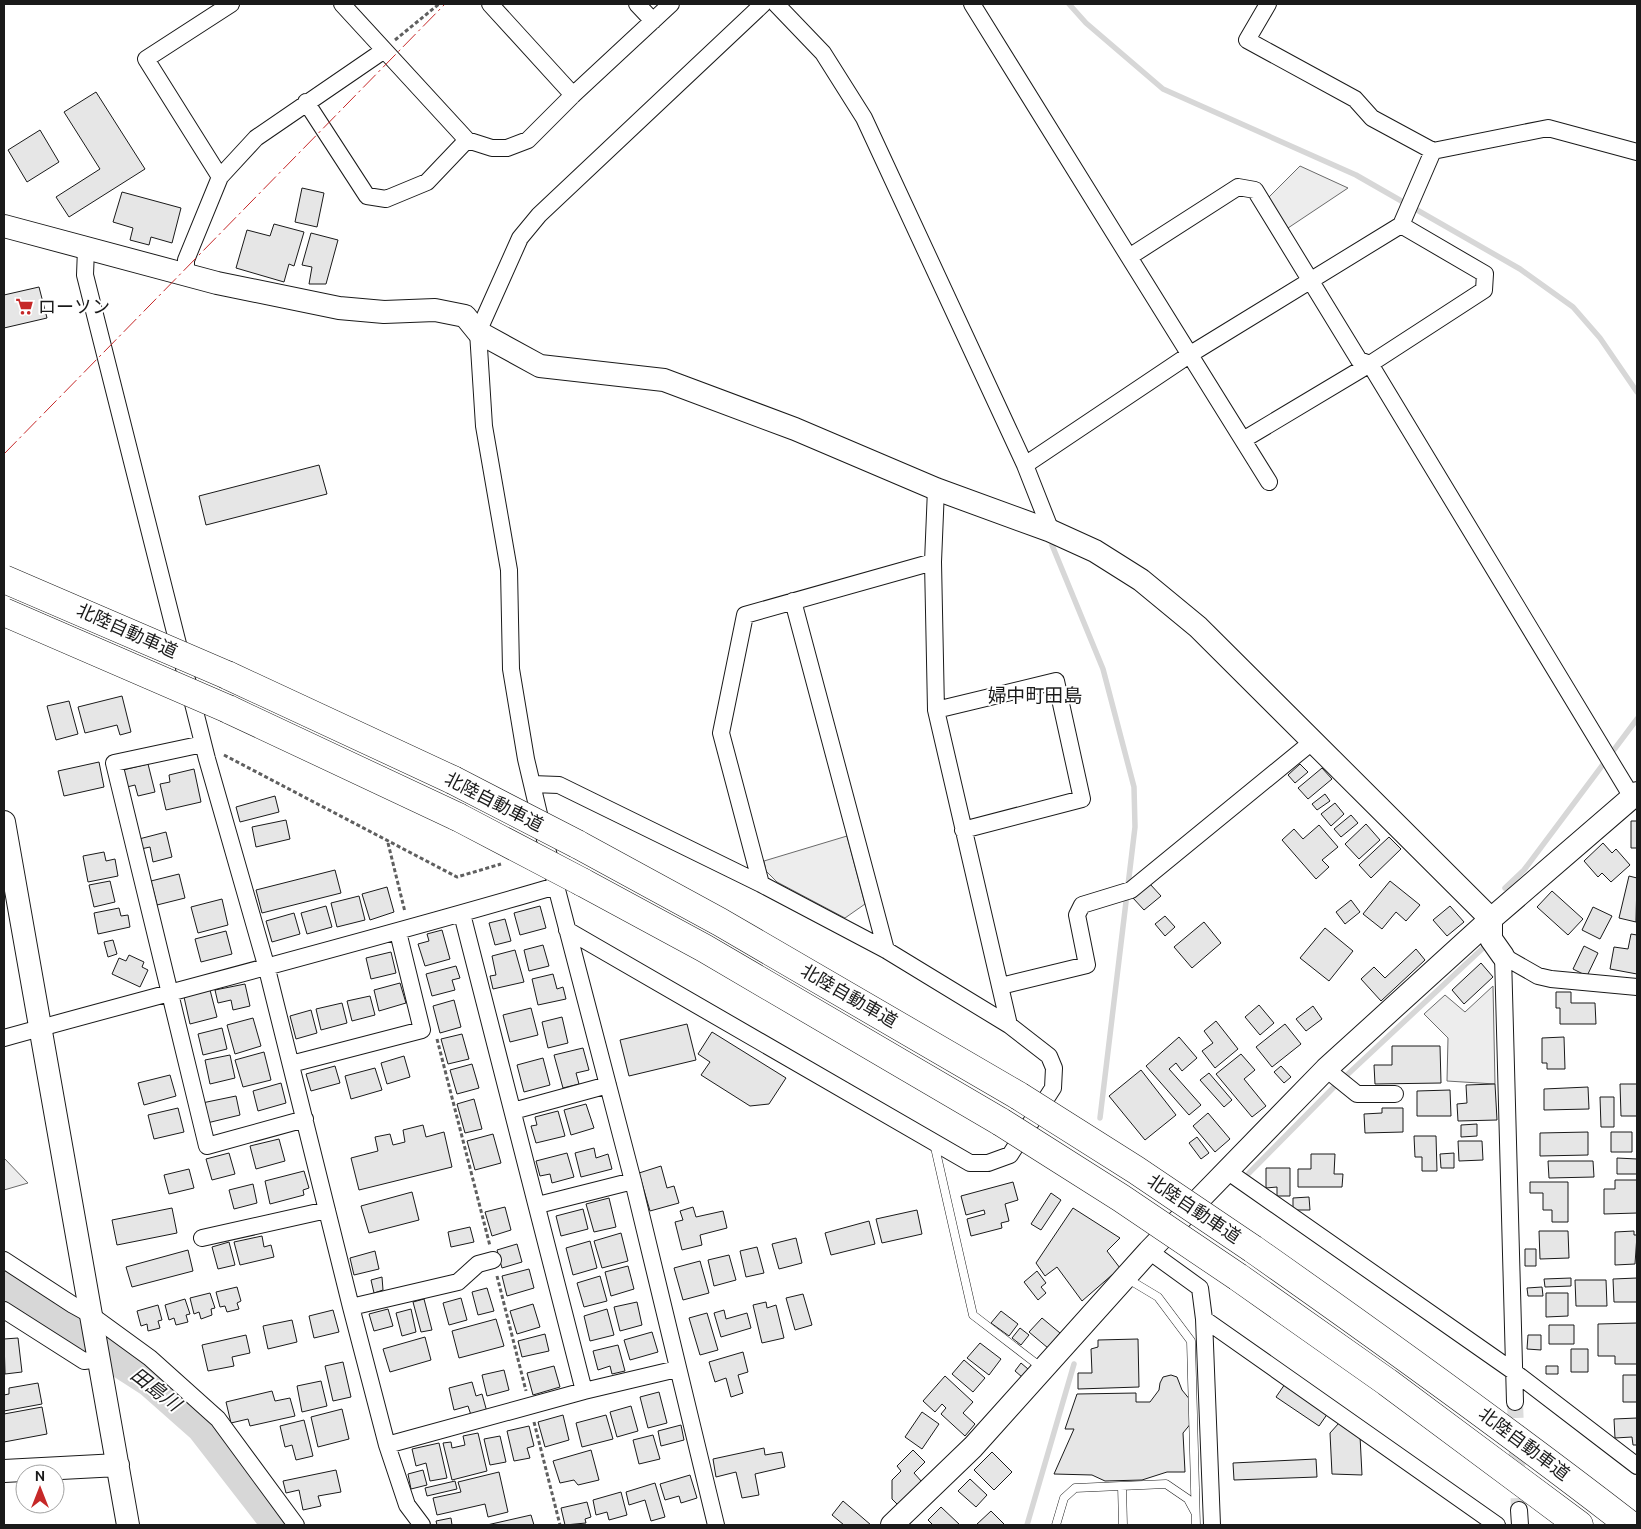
<svg xmlns="http://www.w3.org/2000/svg" width="1641" height="1529" font-family="Ubuntu,'Noto Sans JP',sans-serif">
  <rect width="100%" height="100%" fill="#fff"/>
  <path fill="#ededed" stroke="#6a6a6a" d="M1300 166 1348 188 1288 228 1268 198Z
    M847 836 865 904 845 918 777 882 766 871 764 861Z
    M1493 986 1495 1084 1447 1081 1448 1038 1424 1014 1445 995 1465 1012Z
    M4 1158 28 1183 4 1190Z"/>
  <g fill="none" stroke-linecap="round" stroke-linejoin="round">
    <path stroke="#d7d7d7" stroke-width="5.5" d="M1069 4 1086 23 1163 89 1356 175 1520 269 1573 307 1600 338 1637 392
      M1052 545 1103 669 1134 787 1135 827 1100 1118
      M1505 888 1524 870 1637 719
      M1249 1173 1333 1088 1483 948
      M1027 1525 1074 1364"/>
    <path stroke="#d7d7d7" stroke-width="32" d="M4 1287 150 1381 202 1427 278 1525"/>
  </g>
  <path fill="#e6e6e6" stroke="#1a1a1a" d="M96 92 145 169 69 217 56 197 100 169 64 112Z
    M40 130 59 162 27 182 8 150Z
    M302 188 324 193 317 227 295 222Z
    M122 192 181 208 172 243 151 237 149 245 130 240 133 228 113 222Z
    M274 224 304 232 294 266 289 264 284 282 236 268 247 230 270 236Z
    M311 233 338 240 326 284H309L312 267 302 265Z
    M39 287 47 318 4 328V295Z
    M319 465 327 494 206 525 199 496Z
    M122 696 131 732 120 735 117 725 85 733 78 707Z
    M69 701 78 734 56 740 47 706Z
    M99 762 104 787 64 796 58 771Z
    M148 764 155 792 138 796 135 785 127 787 123 770Z
    M1300 764 1308 772 1295 783 1288 775Z
    M1322 768 1332 779 1308 799 1298 788Z
    M194 769 201 802 166 810 160 784 170 782 169 775Z
    M1325 794 1330 801 1317 810 1312 804Z
    M275 796 279 812 240 822 236 807Z
    M1335 803 1344 814 1331 826 1321 814Z
    M1351 815 1358 823 1341 837 1334 829Z
    M286 820 290 839 256 847 252 827Z
    M1631 821H1637V848H1631Z
    M1366 824 1380 840 1359 859 1345 844Z
    M1319 825 1338 847 1322 860 1329 867 1316 879 1282 840 1294 829 1303 839Z
    M166 832 172 857 153 862 150 847 141 849 139 839Z
    M1389 837 1401 849 1371 878 1359 865Z
    M1603 843 1612 853 1616 849 1630 865 1611 882 1602 873 1598 877 1584 861Z
    M104 852 106 861 115 859 118 876 88 882 83 856Z
    M335 870 341 893 262 913 256 890Z
    M179 874 185 898 157 905 151 881Z
    M1629 876 1637 878 1636 922 1619 918Z
    M110 881 115 902 94 907 89 885Z
    M1390 881 1420 905 1406 921 1396 912 1382 929 1363 914Z
    M1150 884 1161 896 1144 910 1133 898Z
    M387 887 394 912 370 920 362 894Z
    M1552 891 1583 919 1568 935 1537 907Z
    M359 896 365 920 337 927 331 903Z
    M222 899 228 925 198 933 191 907Z
    M1351 900 1360 912 1345 924 1336 912Z
    M326 906 332 927 307 934 301 913Z
    M540 906 546 928 520 935 514 913Z
    M1450 906 1464 922 1447 936 1433 920Z
    M1593 907 1612 916 1600 939 1582 930Z
    M119 908 121 916 128 915 130 927 98 934 94 913Z
    M294 913 300 934 272 942 266 921Z
    M1165 916 1175 927 1165 936 1155 924Z
    M505 919 511 941 495 945 489 923Z
    M1204 922 1221 943 1192 968 1174 947Z
    M1325 928 1353 951 1329 981 1300 958Z
    M442 930 450 959 425 966 418 944 429 941 427 934Z
    M226 931 232 954 201 962 195 939Z
    M1631 934 1637 935V974L1610 969 1614 947 1628 949Z
    M113 940 117 954 108 957 104 942Z
    M543 945 549 966 529 971 524 950Z
    M1584 946 1598 953 1587 976 1573 969Z
    M1416 949 1425 960 1381 1001 1361 979 1374 967 1385 978Z
    M515 950 524 982 493 989 490 976 496 975 492 956Z
    M391 952 396 973 371 979 366 958Z
    M129 955 144 962 142 967 148 970 140 987 112 974 119 958 126 961Z
    M1481 963 1493 977 1464 1004 1452 990Z
    M456 966 460 978 452 980 455 990 432 996 426 974Z
    M553 974 557 989 563 987 566 999 538 1005 532 979Z
    M400 983 406 1003 379 1011 374 990Z
    M245 984 250 1006 233 1010 231 1000 218 1003 215 990Z
    M210 990 217 1017 190 1024 184 997Z
    M1556 992H1571V1003H1595L1596 1024H1560V1008H1556Z
    M370 996 375 1015 352 1021 347 1001Z
    M454 1000 461 1027 440 1033 433 1006Z
    M342 1003 347 1023 321 1030 316 1009Z
    M1259 1005 1274 1023 1260 1035 1245 1017Z
    M1313 1006 1322 1019 1306 1031 1296 1019Z
    M531 1008 538 1035 510 1042 503 1015Z
    M311 1010 317 1033 296 1039 290 1016Z
    M562 1017 568 1043 548 1048 542 1022Z
    M253 1018 261 1046 235 1054 227 1025Z
    M1216 1021 1238 1049 1215 1068 1202 1051 1213 1043 1204 1031Z
    M687 1024 696 1060 629 1076 620 1040Z
    M1285 1024 1301 1044 1272 1067 1256 1047Z
    M222 1028 227 1049 203 1055 198 1034Z
    M712 1032 786 1078 769 1104 750 1106 701 1075 710 1062 698 1054Z
    M462 1034 469 1059 448 1064 441 1039Z
    M1179 1037 1197 1058 1182 1071 1176 1063 1169 1069 1201 1105 1189 1115 1146 1066Z
    M1564 1037 1565 1069H1547V1063H1542V1038Z
    M1392 1046H1440L1441 1083 1375 1084 1374 1065H1392Z
    M583 1048 589 1070 576 1073 579 1084 563 1088 554 1055Z
    M264 1052 271 1080 243 1087 235 1060Z
    M1241 1054 1255 1070 1244 1079 1266 1106 1252 1117 1216 1074Z
    M230 1055 235 1078 210 1084 205 1060Z
    M404 1056 410 1077 387 1084 381 1063Z
    M543 1058 550 1085 524 1092 517 1065Z
    M472 1064 479 1088 457 1094 450 1070Z
    M335 1066 340 1083 311 1091 306 1074Z
    M1281 1066 1291 1077 1284 1083 1274 1072Z
    M375 1068 382 1090 351 1099 345 1076Z
    M1141 1070 1176 1115 1145 1140 1109 1096Z
    M1209 1073 1232 1100 1224 1107 1200 1080Z
    M170 1075 176 1096 144 1105 138 1083Z
    M281 1083 286 1103 258 1111 253 1091Z
    M1495 1084 1497 1120 1458 1121 1457 1104 1467 1103 1466 1085Z
    M1620 1084H1637V1116H1621Z
    M1588 1087 1589 1109 1544 1110V1089Z
    M1450 1090 1451 1116H1417V1091Z
    M236 1096 240 1115 207 1123 202 1103Z
    M1600 1097H1614V1127H1601Z
    M474 1099 482 1129 465 1133 457 1104Z
    M586 1104 594 1128 571 1135 564 1110Z
    M178 1108 184 1132 154 1139 148 1115Z
    M1382 1108H1403V1132L1365 1133 1364 1114 1382 1113Z
    M558 1111 565 1136 536 1143 531 1126 537 1125 535 1117Z
    M1208 1113 1230 1139 1215 1152 1193 1126Z
    M1477 1124V1136L1461 1137V1125Z
    M423 1125 426 1137 444 1132 452 1167 359 1190 351 1158 378 1151 375 1137 390 1134 393 1145 405 1142 403 1130Z
    M1588 1132V1155L1540 1156V1133Z
    M1611 1132H1632V1152H1611Z
    M493 1134 501 1163 475 1170 467 1141Z
    M1414 1136H1436L1437 1171H1422V1157H1415Z
    M1197 1137 1209 1153 1201 1159 1189 1143Z
    M279 1139 285 1161 256 1169 250 1146Z
    M1458 1141H1482L1483 1160 1459 1161Z
    M594 1148 596 1158 608 1154 612 1169 581 1177 575 1153Z
    M229 1153 235 1174 212 1180 206 1159Z
    M567 1153 574 1177 552 1183 550 1174 540 1176 536 1161Z
    M1454 1153V1168H1441L1440 1154Z
    M1311 1154H1335L1334 1174H1343L1342 1187H1298V1169H1311Z
    M1617 1158 1637 1159V1174H1617Z
    M1548 1161H1593L1594 1177 1549 1178Z
    M661 1166 667 1188 674 1186 679 1203 650 1211 639 1173Z
    M1266 1168H1290V1196H1277V1187L1266 1188Z
    M189 1169 194 1188 169 1194 164 1175Z
    M304 1171 309 1188 303 1190 304 1195 270 1204 265 1181Z
    M1615 1180H1637V1213L1604 1214V1189H1615Z
    M1013 1182 1018 1200 1005 1204 1009 1221 1001 1223 1002 1228 971 1236 967 1219 985 1214 984 1210 966 1215 961 1196Z
    M1530 1182H1568V1222H1552V1210H1543V1193H1530Z
    M253 1184 257 1203 234 1209 229 1190Z
    M412 1192 419 1220 369 1233 361 1206Z
    M1051 1193 1061 1200 1041 1230 1031 1224Z
    M1309 1197 1310 1210H1293V1198Z
    M609 1198 616 1227 594 1232 586 1204Z
    M505 1207 511 1230 492 1236 485 1212Z
    M693 1207 696 1217 723 1211 727 1228 700 1235 702 1245 682 1250 675 1222 683 1220 680 1211Z
    M172 1208 177 1233 117 1245 112 1220Z
    M1073 1208 1120 1238 1107 1251 1120 1268 1082 1301 1057 1267 1045 1276 1036 1263Z
    M583 1209 588 1229 561 1236 556 1216Z
    M917 1210 922 1234 882 1243 876 1219Z
    M869 1221 875 1244 831 1255 825 1233Z
    M470 1227 474 1242 451 1247 448 1232Z
    M1539 1231H1568L1569 1258 1540 1259Z
    M1634 1231V1235H1637L1635 1264 1615 1265V1232Z
    M621 1233 628 1261 602 1268 594 1241Z
    M262 1236 264 1247 271 1245 274 1257 240 1265 234 1242Z
    M796 1238 802 1263 779 1269 772 1244Z
    M590 1241 597 1268 573 1275 566 1248Z
    M229 1242 235 1265 218 1269 212 1247Z
    M517 1244 522 1262 502 1268 497 1250Z
    M757 1247 764 1273 746 1277 740 1251Z
    M1525 1249H1536V1266H1525Z
    M188 1250 193 1271 132 1287 126 1267Z
    M375 1251 379 1269 354 1275 350 1258Z
    M729 1255 736 1280 714 1286 708 1260Z
    M700 1261 709 1293 683 1300 674 1268Z
    M628 1266 634 1289 611 1296 605 1272Z
    M529 1269 534 1288 507 1296 502 1276Z
    M1037 1271 1046 1283 1041 1287 1046 1293 1038 1300 1024 1282Z
    M600 1276 607 1301 584 1307 577 1283Z
    M382 1277 383 1290 374 1293 371 1280Z
    M1571 1278V1286L1545 1287 1544 1279Z
    M1637 1278V1302H1614L1613 1279Z
    M1575 1280H1606L1607 1306H1576Z
    M237 1287 241 1301 237 1303 239 1309 227 1312 225 1306 220 1307 216 1292Z
    M1542 1287 1543 1296H1528L1527 1288Z
    M487 1288 494 1311 478 1315 472 1292Z
    M210 1293 215 1308 211 1309 212 1315 201 1319 199 1312 194 1314 190 1298Z
    M1546 1293H1568V1316L1546 1317Z
    M803 1294 812 1325 795 1330 786 1298Z
    M461 1298 467 1320 449 1325 443 1303Z
    M185 1299 190 1314 186 1315 188 1322 176 1325 174 1318 169 1320 165 1305Z
    M424 1299 432 1330 421 1332 413 1302Z
    M637 1302 642 1325 620 1331 614 1307Z
    M766 1302 767 1308 776 1305 784 1338 762 1343 753 1305Z
    M533 1304 540 1327 517 1334 510 1311Z
    M158 1305 162 1320 158 1321 160 1328 148 1331 147 1324 141 1326 137 1311Z
    M388 1309 393 1326 374 1331 369 1314Z
    M411 1309 416 1332 402 1336 396 1313Z
    M607 1309 614 1335 590 1341 584 1316Z
    M333 1310 339 1332 314 1338 309 1316Z
    M724 1310 726 1319 747 1313 751 1328 721 1337 714 1313Z
    M1001 1311 1018 1324 1009 1336 991 1323Z
    M707 1313 718 1350 700 1355 689 1318Z
    M1042 1318 1060 1333 1048 1348 1029 1332Z
    M496 1319 504 1346 459 1358 452 1331Z
    M292 1320 297 1342 268 1349 263 1326Z
    M1637 1323V1364H1615V1356H1598V1324Z
    M1549 1325H1574V1344H1549Z
    M1020 1328 1029 1335 1021 1345 1012 1338Z
    M652 1332 658 1352 630 1360 624 1340Z
    M545 1334 549 1351 522 1357 518 1341Z
    M246 1335 250 1353 232 1357 234 1366 208 1371 202 1345Z
    M1528 1335H1541V1350L1527 1349Z
    M425 1337 431 1360 390 1372 383 1349Z
    M18 1338 22 1372 5 1374 4 1339Z
    M1138 1339 1139 1387 1078 1389V1373H1092L1091 1349 1098 1347V1340Z
    M980 1343 1001 1359 989 1375 967 1358Z
    M618 1345 625 1371 612 1374 610 1366 598 1370 593 1351Z
    M1571 1349H1588V1372H1571Z
    M743 1352 748 1372 738 1375 743 1393 731 1397 726 1378 715 1382 709 1362Z
    M964 1360 985 1378 973 1392 952 1374Z
    M343 1362 351 1397 333 1401 325 1366Z
    M1021 1363 1028 1369 1022 1377 1015 1371Z
    M554 1366 560 1387 533 1395 527 1373Z
    M1546 1366H1558V1374H1546Z
    M504 1370 509 1390 487 1396 482 1375Z
    M1171 1375 1177 1377 1182 1390 1191 1401 1192 1422 1183 1433 1185 1472H1167L1142 1480 1105 1481 1092 1475 1054 1474 1074 1429H1065L1077 1394 1136 1393V1402H1150L1159 1390 1160 1383 1163 1377Z
    M1623 1375H1637V1402H1623Z
    M945 1376 973 1402 963 1413 975 1424 965 1436 941 1414 946 1408 942 1404 935 1412 923 1401Z
    M321 1381 327 1406 302 1412 297 1386Z
    M472 1382 476 1396 482 1394 487 1412 471 1415 468 1406 454 1410 449 1388Z
    M38 1383 42 1404 4 1411V1395L9 1394V1388Z
    M1285 1384 1328 1413 1319 1426 1276 1397Z
    M272 1391 275 1401 290 1398 295 1416 250 1426 248 1419 231 1423 226 1402Z
    M659 1392 667 1423 648 1428 640 1397Z
    M631 1406 638 1431 617 1437 610 1412Z
    M42 1407 47 1434 4 1442V1414Z
    M342 1409 349 1439 318 1447 311 1417Z
    M922 1412 939 1424 922 1449 905 1437Z
    M563 1415 569 1440 545 1447 538 1422Z
    M606 1415 613 1439 582 1447 576 1423Z
    M1637 1418V1445H1633L1632 1437 1615 1438 1614 1419Z
    M304 1420 313 1456 296 1460 292 1445 285 1447 280 1426Z
    M1339 1423 1360 1436 1362 1475 1332 1474 1330 1433Z
    M681 1425 684 1440 661 1446 658 1431Z
    M529 1426 534 1446 527 1448 530 1458 514 1461 507 1431Z
    M478 1433 487 1471 452 1480 443 1443 451 1442 452 1448 465 1445 463 1436Z
    M653 1435 660 1459 639 1464 633 1440Z
    M500 1436 506 1462 490 1465 484 1439Z
    M439 1443 447 1478 430 1481 426 1463 416 1466 412 1449Z
    M764 1448 765 1455 782 1452 785 1467 755 1474 759 1495 742 1498 736 1472 716 1477 713 1459Z
    M591 1450 599 1480 578 1485 574 1480 560 1483 553 1461Z
    M913 1450 925 1462 914 1473 922 1482 898 1505 892 1499V1480L901 1471 897 1466Z
    M992 1452 1012 1472 994 1490 974 1470Z
    M1316 1459 1317 1477 1234 1480 1233 1463Z
    M336 1470 341 1492 318 1496 321 1506 303 1510 299 1490 286 1493 283 1481Z
    M423 1470 427 1485 411 1489 408 1474Z
    M499 1472 508 1512 488 1517 485 1504 437 1515 433 1498 461 1492 458 1482Z
    M690 1475 697 1498 681 1503 679 1496 665 1500 660 1484Z
    M970 1479 987 1495 976 1507 958 1491Z
    M455 1481 457 1489 427 1496 425 1488Z
    M655 1483 665 1517 651 1521 645 1500 629 1505 626 1492Z
    M621 1492 627 1515 609 1520 607 1512 596 1515 593 1500Z
    M843 1501 871 1525H844L832 1515Z
    M587 1502 591 1517 585 1519 586 1523 565 1525 561 1508Z
    M941 1507 960 1525H933L928 1520Z
    M991 1511 1005 1525H976Z
    M531 1515 534 1525H487Z
    M451 1518 452 1525H437L436 1521Z"/>
  <g fill="none" stroke-linecap="round" stroke-linejoin="round">
    <path stroke="#ddd" stroke-width="16" stroke-dasharray="16 8" stroke-linecap="butt" d="M1515 1402 1519 1510"/>
    <defs>
      <path id="lane" d="M934 1143 973 1315 1042 1368
        M1128 1279 1158 1297 1191 1341 1196 1525
        M1122 1486 1123 1525
        M1056 1525 1064 1498 1075 1488 1166 1484 1188 1499 1195 1512"/>
      <path id="street" d="M342 4 467 140 492 148H507L528 140 573 95 671 4
        M490 4 573 95
        M637 4 653 21
        M776 4 823 53 864 118 1025 465 1051 531
        M972 4 1129 257 1238 187 1255 190 1359 360 1370 364 1632 797
        M1268 4 1247 40 1355 99 1372 118 1433 151 1548 128 1637 152
        M306 102 367 196 386 199 427 182 467 140
        M220 177 146 59 231 4
        M86 249 85 275 207 759 266 965 351 1307 387 1445 407 1505 422 1525
        M1129 257 1269 482
        M186 274V260L220 177 256 138 383 51
        M1243 440 1370 364 1484 290 1485 274 1401 225
        M1025 465 1189 355 1401 225 1433 151
        M936 489 933 562 936 710 1009 1025
        M793 601 886 950
        M936 710 1056 681 1082 799 963 830
        M203 744 114 763 207 1146 305 1119
        M532 784 559 785 761 884 886 950 1009 1025 1049 1056 1054 1068 1053 1088 1010 1155 988 1163H970L567 930
        M761 884 721 733 745 615 933 562
        M462 914 584 1391
        M1001 986 1087 965 1077 915 1082 905 1131 890 1312 742
        M4 1038C188 987 373 940 556 886
        M291 1064 422 1030 398 932
        M1326 1069 1357 1094H1395
        M513 1111 608 1085
        M1227 1171 1513 1371 1637 1466
        M538 1205 633 1181
        M202 1238 327 1210
        M1149 1251 1200 1288 1204 1319 1497 1525
        M4 1260 73 1305 91 1315 150 1358 218 1419 296 1525
        M351 1307 458 1282 478 1264 493 1260
        M4 1310 84 1361 99 1359
        M1204 1319 1212 1525
        M1515 1402 1503 956 1538 976 1551 979 1637 987
        M387 1445 584 1391 677 1369
        M1519 1510 1520 1525
        M716 1525 633 1181 556 886 526 759 511 669 509 570 484 426 478 332 520 238 539 215 763 4"/>
      <path id="secondary" d="M4 226 217 283 339 308 384 312 435 310 465 316 478 332 540 366 664 380 795 429 936 489 1051 531 1095 551 1141 580 1198 627 1491 919V939L1503 956
        M4 822 128 1525
        M4 1471 118 1465
        M892 1525 973 1447 1149 1251 1326 1069 1491 919 1637 793"/>
      <path id="highway" d="M227 675 453 780
        M228 709 458 817
        M577 844 720 922 1019 1096
        M582 882 704 948 1001 1122
        M1253 1249C1381 1339 1507 1430 1630 1525
        M1238 1277 1387 1382 1579 1525"/>
    </defs>
    <use href="#lane" stroke="#1a1a1a" stroke-width="9"/>
    <use href="#street" stroke="#1a1a1a" stroke-width="18"/>
    <use href="#secondary" stroke="#1a1a1a" stroke-width="24"/>
    <use href="#highway" stroke="#1a1a1a" stroke-width="29"/>
    <path stroke="#5f5f5f" stroke-width="3" stroke-dasharray="4 2.5" stroke-linecap="butt" d="M395 40 439 4
      M224 755 457 877 501 864
      M388 843 405 912
      M437 1039 490 1246
      M497 1276 526 1391
      M534 1422 560 1525"/>
    <use href="#lane" stroke="#fff" stroke-width="8"/>
    <use href="#street" stroke="#fff" stroke-width="16"/>
    <use href="#secondary" stroke="#fff" stroke-width="22"/>
    <use href="#highway" stroke="#fff" stroke-width="28"/>
    <defs>
      <path id="highway-bridge" d="M4 579 227 675
        M4 612 228 709
        M453 780 577 844
        M458 817 582 882
        M1019 1096 1136 1170 1253 1249
        M1001 1122 1121 1198 1238 1277"/>
    </defs>
    <use href="#highway-bridge" stroke="#1a1a1a" stroke-width="29" stroke-linecap="butt"/>
    <use href="#highway-bridge" stroke="#fff" stroke-width="28"/>
    <path stroke="#c62828" stroke-width="1" stroke-dasharray="18 4 2.5 4" stroke-linecap="butt" d="M4 454 445 4"/>
  </g>
  <defs>
    <symbol id="supermarket-bare" viewBox="-9 -9 18 18"><path d="M-6-5.5h2.5l.6 2H6L4.5 2H-2.5L-4.4-4H-6ZM-1.5 3.2a1.3 1.3 0 1 0 .1 0ZM3 3.2a1.3 1.3 0 1 0 .1 0Z" fill="#c62828" stroke="#fff" stroke-width="2.5" paint-order="stroke"/></symbol>
  </defs>
  <g fill-rule="evenodd">
    <use href="#supermarket-bare" x="12" y="294" width="25" height="25"/>
  </g>
  <g text-anchor="middle" stroke-width="4" stroke-linejoin="round" paint-order="stroke">
    <g font-size="18" fill="#1a1a1a" stroke="#fff" text-anchor="start">
      <text x="38" y="313">ローソン</text>
    </g>
    <g font-size="18" fill="#1a1a1a" stroke="#fff">
      <text transform="translate(127 631) rotate(24)" y="6">北陸自動車道</text>
      <text transform="translate(494 802) rotate(27)" y="6">北陸自動車道</text>
      <text transform="translate(849 996) rotate(30)" y="6">北陸自動車道</text>
      <text transform="translate(1194 1209) rotate(34)" y="6">北陸自動車道</text>
      <text transform="translate(1524 1444) rotate(37)" y="6">北陸自動車道</text>
    </g>
    <g font-size="19" fill="#1a1a1a" stroke="#fff">
      <text x="1035" y="702">婦中町田島</text>
    </g>
    <g font-size="19" font-style="italic" fill="#1a1a1a" stroke="#fff">
      <text transform="translate(156 1389) rotate(38)" y="7">田島川</text>
    </g>
  </g>
  <rect width="1641" height="1529" fill="none" stroke="#1a1a1a" stroke-width="10"/>
  <g transform="translate(40 1489)"><circle r="24" fill="#ffffff" stroke="#a3a3a3"/>
  <path d="M0-4L9 19L0 12L-9 19Z" fill="#c62828"/>
  <text y="-8" font-size="14" font-weight="bold" text-anchor="middle" fill="#1a1a1a">N</text>
  </g>
</svg>
